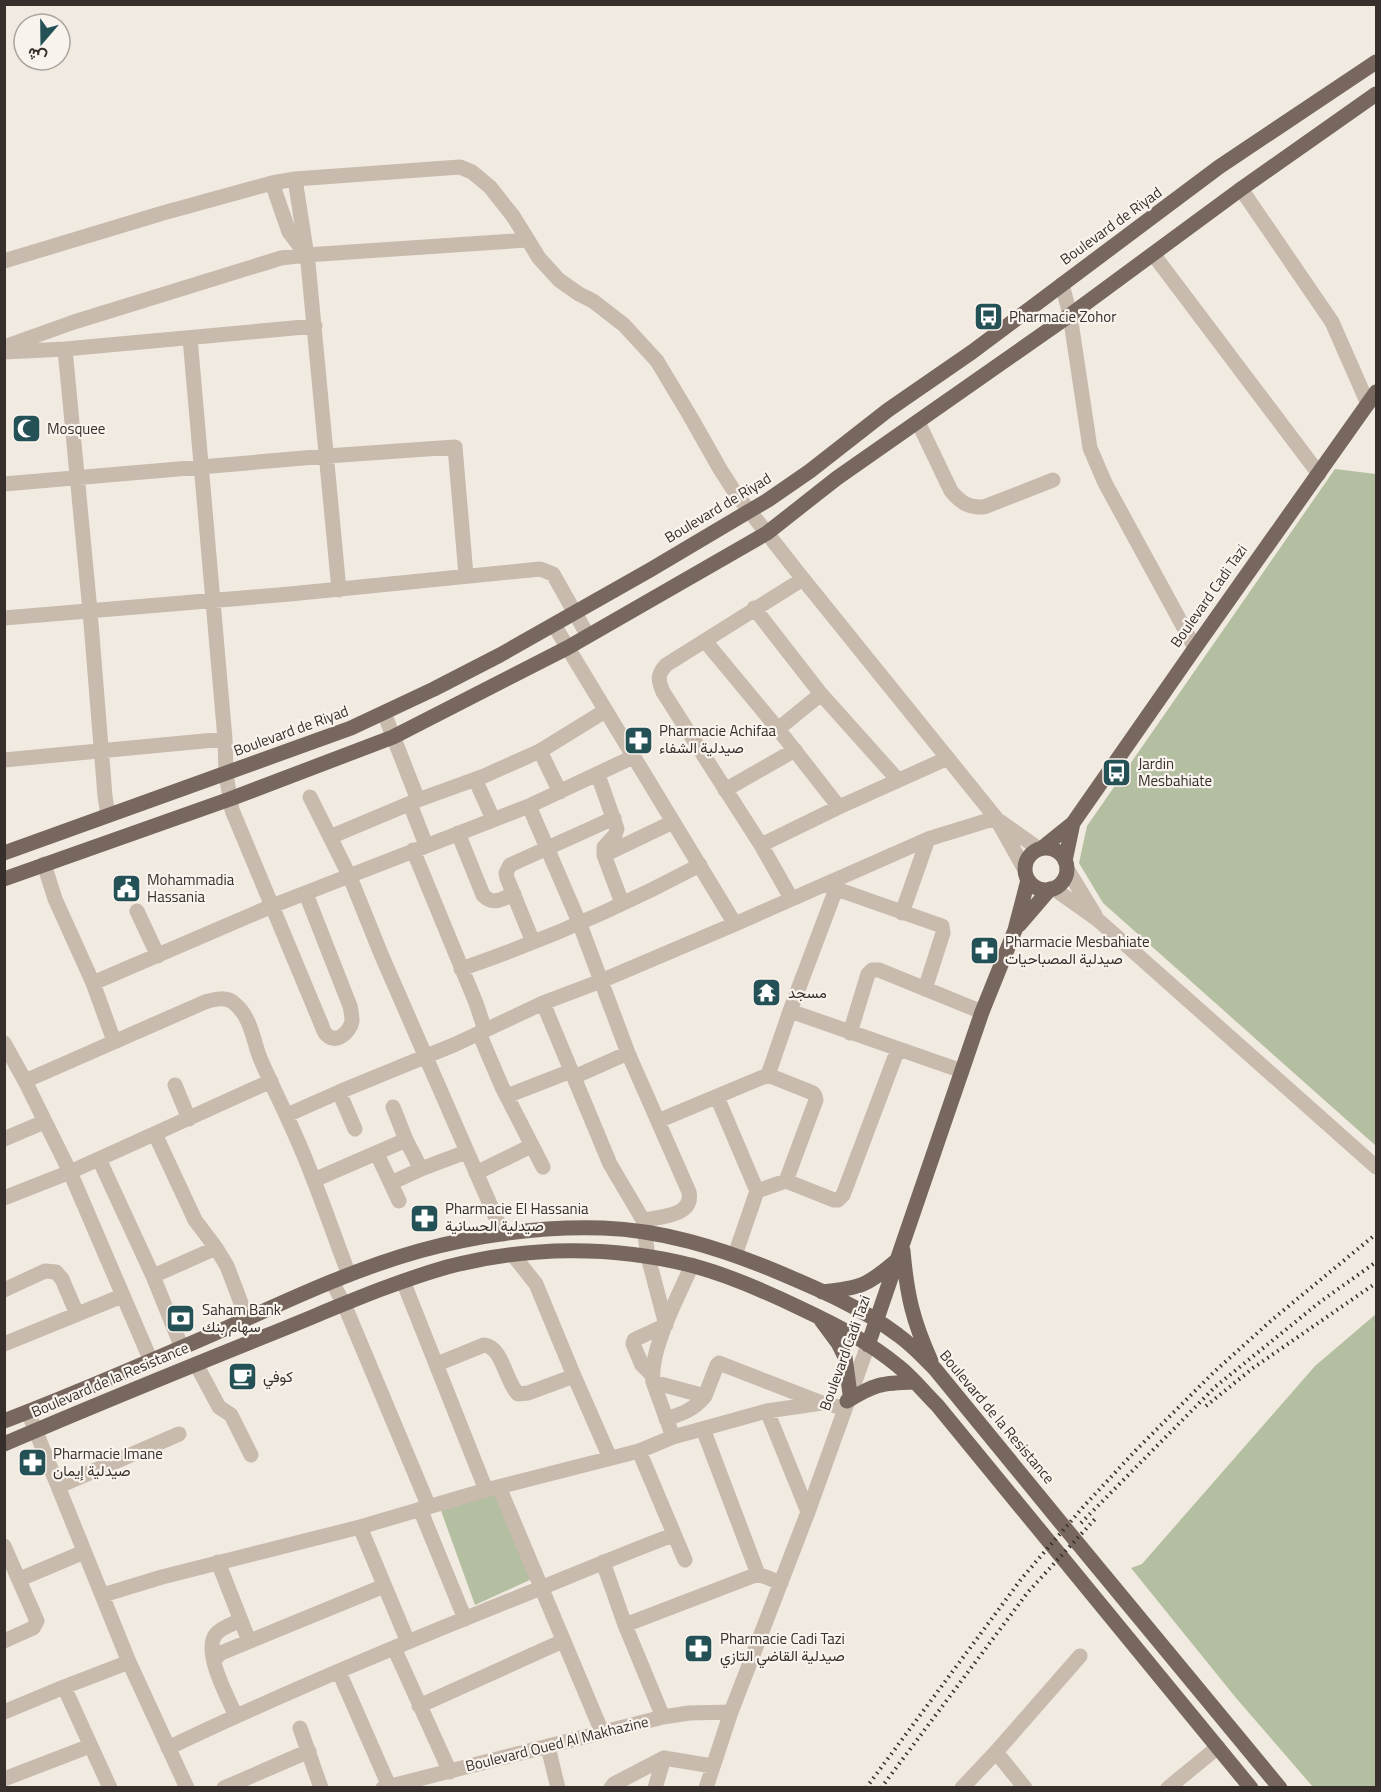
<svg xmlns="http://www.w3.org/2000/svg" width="1381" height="1792" font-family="'Titillium Web',Vazirmatn,sans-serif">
  <rect width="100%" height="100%" fill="#f1eae0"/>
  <path fill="#b4bfa1" d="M1335 469 1376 474V1146L1103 903 1079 863 1087 826Z
    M1376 1314V1787H1313L1236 1698 1131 1568 1142 1564 1315 1366Z
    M500 1492 534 1578 475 1605 440 1508Z"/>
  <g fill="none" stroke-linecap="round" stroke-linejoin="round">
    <path stroke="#c8baad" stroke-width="15" d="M295 179 308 263 339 590
      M272 183 289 232 305 253
      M1241 189 1332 322 1368 404
      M1153 254 1319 474
      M4 261 163 213 272 183 295 179 460 167 472 172 490 187 513 216 539 258 559 280 579 294 593 301 624 325 657 361 690 416 720 469 736 494 803 579 996 818 1024 868
      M1062 284 1070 315 1090 448 1105 483 1195 648
      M190 338 225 739 226 774 232 810 322 1026C323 1029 324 1033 327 1035 337 1045 350 1031 352 1021 352 1015 351 1011 350 1006L306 894
      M4 347 74 322 281 258 306 255 527 240
      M65 349 90 611 105 796 108 815
      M4 352 65 349 315 326
      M918 422 951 491C961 503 969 508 984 507L1053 480
      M4 484 327 456 455 447 466 575
      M754 608 821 694 898 780
      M4 618 290 594 540 569 553 574 588 636
      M554 625 735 924
      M705 641 778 729 839 807
      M384 713 418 800
      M778 729 821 694
      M540 751 560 792
      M4 760 225 739
      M598 775 617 829 615 835 604 847V855L622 903
      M475 779 493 819
      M725 790 795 750
      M310 797 350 877 381 954 503 1234
      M410 804 426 845
      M529 806 579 922 628 1053 689 1192C694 1216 660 1217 643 1220
      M1001 822 1039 849
      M458 833 483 895C493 906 502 899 514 894
      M330 837 418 800 484 776 540 751 605 711
      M761 845 839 807 948 758
      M413 850 476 1003 485 1030
      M604 855 673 822
      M44 864 55 899 93 983 114 1041
      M1067 869 1095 915
      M828 886 942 926 943 933 925 989
      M1053 888 1098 920 1376 1167
      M791 898 761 845 663 692C658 680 657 675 666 665L803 579
      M137 911 158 956
      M902 913 928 839
      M533 942 507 878 506 873 510 865 614 818
      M461 969C543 941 623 906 700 865
      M93 983 272 906 529 806 633 757
      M543 1003 610 1164 643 1220 648 1257 666 1325
      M790 1011 962 1071
      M479 1033 502 1087 543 1167
      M850 1033 868 974 872 970H879L982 1012
      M4 1043 25 1081 70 1172 151 1361
      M768 1075 790 1011 836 889
      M574 1077 628 1053
      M25 1081 205 1002C215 999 227 996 235 1004 251 1017 253 1040 260 1058 275 1093 293 1127 307 1163 322 1200 335 1238 349 1275
      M175 1085 189 1119
      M339 1092 355 1129
      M507 1096 571 1071
      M717 1097 757 1191 735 1255
      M393 1107 406 1140 421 1169
      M287 1115 339 1092 456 1044 543 1003 601 981 735 924 928 839 996 818
      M658 1121 768 1075 813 1093 815 1096 816 1100 786 1181
      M155 1134 195 1220 216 1248 227 1266 247 1319
      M4 1139 44 1122
      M377 1154 399 1201
      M99 1159 153 1276 182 1348
      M476 1173 531 1146
      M314 1180 406 1140
      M391 1183 421 1169 466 1152
      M757 1191 786 1181 834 1200H838L843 1195 898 1049
      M4 1198 70 1172 271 1081
      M513 1255 536 1284 574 1376 610 1458
      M153 1276 216 1248
      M403 1281 486 1490
      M332 1282 344 1304 429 1507
      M4 1290 45 1271 56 1272 62 1279 77 1314
      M4 1344 122 1296
      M196 1364 219 1407 231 1415 251 1455
      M437 1364 484 1345C503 1347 505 1381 518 1394L528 1393 574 1376
      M652 1375 642 1365 633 1344 634 1340 638 1338 666 1325
      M653 1382 705 1396 717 1365 719 1363 822 1403
      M767 1411 808 1512
      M28 1412 129 1662 187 1788
      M666 1419C682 1414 695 1409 705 1396
      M703 1429 758 1574 781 1583
      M673 1437 653 1382C649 1350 679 1295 692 1265
      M639 1451 685 1560
      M59 1486 179 1434
      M499 1487 602 1732
      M420 1509 465 1619
      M360 1527 408 1642
      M4 1546 37 1621 33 1628 4 1641
      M218 1562 249 1641
      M603 1562 625 1625 663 1717
      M20 1579 84 1552
      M103 1595 162 1577 360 1527 486 1490 639 1451 673 1437 767 1411 822 1403 844 1408
      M625 1625 758 1574
      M394 1648 450 1772
      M214 1660 221 1653 384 1586
      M339 1672 389 1786
      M64 1687 110 1788
      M419 1706 563 1641
      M4 1712 64 1687 129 1662
      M236 1716C228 1698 202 1651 216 1634 222 1627 233 1624 241 1620
      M300 1728 321 1788
      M548 1747 558 1788
      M168 1748C274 1697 382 1652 491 1608 552 1584 612 1558 673 1535
      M996 1752 1025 1788
      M4 1779 90 1746
      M224 1788 309 1751
      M383 1788 663 1717 689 1713 731 1712
      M611 1788 614 1784 664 1758 712 1766
      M655 1788 664 1758
      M706 1788 731 1712 808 1512 868 1345
      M962 1788 996 1752 1080 1656
      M1168 1788 1218 1747"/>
    <path stroke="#78675e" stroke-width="15" d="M1042 848 1073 823 1195 648 1376 392
      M1025 869a21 21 0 1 1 42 0a21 21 0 1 1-42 0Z
      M4 853 351 728 434 689 500 655 650 570 768 500 810 471 888 410 972 352 1219 167 1376 62
      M1065 861 1073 823
      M4 879 230 799 393 737 567 648 767 533 837 478 1070 315 1241 189 1376 94
      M1019 925 1050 889
      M903 1251C907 1296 913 1321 931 1361
      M822 1292C860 1288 867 1286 896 1261
      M821 1320 838 1343 845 1357 850 1394
      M868 1345 982 1012 1015 930 1028 880
      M847 1401C875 1384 881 1383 914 1382
      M4 1421C75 1394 144 1364 213 1334 280 1304 348 1271 419 1251 478 1235 542 1226 603 1228 662 1230 719 1248 773 1270 816 1288 861 1307 898 1335 912 1345 923 1357 935 1369L1061 1523 1280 1788
      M4 1444C90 1407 176 1372 263 1337 324 1313 384 1285 447 1267 526 1246 614 1245 694 1266 731 1276 767 1292 802 1309 836 1325 869 1342 898 1366 912 1377 924 1392 937 1405L1251 1788"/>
    <path stroke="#372f2b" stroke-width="4" stroke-dasharray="1.5 4.5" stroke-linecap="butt" d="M1206 1406 1253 1368 1376 1283
      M1081 1523 1215 1387 1320 1302 1376 1262
      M866 1788 1022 1578 1084 1506 1137 1449 1215 1371 1273 1319 1376 1234
      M881 1788 1028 1592 1095 1519"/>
  </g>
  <defs>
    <symbol id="bus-square" viewBox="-11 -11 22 22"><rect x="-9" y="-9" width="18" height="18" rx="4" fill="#245156" stroke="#f9f3ed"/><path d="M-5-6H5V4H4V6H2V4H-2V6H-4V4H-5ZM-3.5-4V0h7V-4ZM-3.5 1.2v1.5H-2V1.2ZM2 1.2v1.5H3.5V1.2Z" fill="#fff"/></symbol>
    <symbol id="mosque-square" viewBox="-11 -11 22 22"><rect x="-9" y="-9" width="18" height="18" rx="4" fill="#245156" stroke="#f9f3ed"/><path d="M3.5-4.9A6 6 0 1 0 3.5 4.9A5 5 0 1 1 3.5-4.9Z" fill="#fff"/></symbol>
    <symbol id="pharmacy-square" viewBox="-11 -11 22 22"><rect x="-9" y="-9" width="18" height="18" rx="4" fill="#245156" stroke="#f9f3ed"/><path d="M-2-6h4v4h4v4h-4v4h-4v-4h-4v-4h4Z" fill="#fff"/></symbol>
    <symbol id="civic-square" viewBox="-11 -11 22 22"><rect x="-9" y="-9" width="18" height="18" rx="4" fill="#245156" stroke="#f9f3ed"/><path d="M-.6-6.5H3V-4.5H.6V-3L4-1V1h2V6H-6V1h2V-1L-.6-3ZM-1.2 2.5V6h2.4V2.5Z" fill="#fff"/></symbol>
    <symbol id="temple-square" viewBox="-11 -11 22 22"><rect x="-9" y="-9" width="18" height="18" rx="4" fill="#245156" stroke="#f9f3ed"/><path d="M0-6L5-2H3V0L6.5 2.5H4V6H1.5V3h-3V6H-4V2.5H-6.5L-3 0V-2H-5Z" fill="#fff"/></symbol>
    <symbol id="bank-square" viewBox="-11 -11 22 22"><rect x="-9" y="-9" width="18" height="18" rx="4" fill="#245156" stroke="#f9f3ed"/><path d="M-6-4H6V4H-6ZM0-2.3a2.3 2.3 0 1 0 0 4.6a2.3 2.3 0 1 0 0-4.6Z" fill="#fff"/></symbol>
    <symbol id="cafe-square" viewBox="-11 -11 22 22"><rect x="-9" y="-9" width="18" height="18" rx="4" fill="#245156" stroke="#f9f3ed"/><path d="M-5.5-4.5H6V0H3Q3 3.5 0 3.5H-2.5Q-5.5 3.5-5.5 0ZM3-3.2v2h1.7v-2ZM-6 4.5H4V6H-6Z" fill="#fff"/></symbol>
  </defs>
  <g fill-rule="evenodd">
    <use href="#bus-square" x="972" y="300" width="33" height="33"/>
    <use href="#mosque-square" x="10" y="412" width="33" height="33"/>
    <use href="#pharmacy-square" x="622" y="724" width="33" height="33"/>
    <use href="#bus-square" x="1100" y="756" width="33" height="33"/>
    <use href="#civic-square" x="110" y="872" width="33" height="33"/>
    <use href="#pharmacy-square" x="968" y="934" width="33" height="33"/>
    <use href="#temple-square" x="750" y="976" width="33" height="33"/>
    <use href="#pharmacy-square" x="408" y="1202" width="33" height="33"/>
    <use href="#bank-square" x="164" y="1302" width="33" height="33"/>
    <use href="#cafe-square" x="226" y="1360" width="33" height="33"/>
    <use href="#pharmacy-square" x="16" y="1446" width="33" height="33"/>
    <use href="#pharmacy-square" x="682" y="1632" width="33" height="33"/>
  </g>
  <g text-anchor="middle" stroke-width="4.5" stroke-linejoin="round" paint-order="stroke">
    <g font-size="15" fill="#372f2b" stroke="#f9f3ed">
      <text transform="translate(1111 226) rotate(-36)" y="5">Boulevard de Riyad</text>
      <text transform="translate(718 508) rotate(-31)" y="5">Boulevard de Riyad</text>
      <text transform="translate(1209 596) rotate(-55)" y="5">Boulevard Cadi Tazi</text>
      <text transform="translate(291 731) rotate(-20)" y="5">Boulevard de Riyad</text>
      <text transform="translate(845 1353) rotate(-70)" y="5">Boulevard Cadi Tazi</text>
      <text transform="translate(110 1380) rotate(-23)" y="5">Boulevard de la Resistance</text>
      <text transform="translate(997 1417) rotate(50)" y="5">Boulevard de la Resistance</text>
      <text transform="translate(557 1744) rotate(-14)" y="5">Boulevard Oued Al Makhazine</text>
    </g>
    <g font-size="15" fill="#372f2b" stroke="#f9f3ed" text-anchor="start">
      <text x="1009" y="322">Pharmacie Zohor</text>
      <text x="47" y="434">Mosquee</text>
      <text x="659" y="736">Pharmacie Achifaa<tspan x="659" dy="17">صيدلية الشفاء</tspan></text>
      <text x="1138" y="769">Jardin<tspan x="1138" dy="17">Mesbahiate</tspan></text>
      <text x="147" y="885">Mohammadia<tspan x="147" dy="17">Hassania</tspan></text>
      <text x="1005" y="947">Pharmacie Mesbahiate<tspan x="1005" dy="17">صيدلية المصباحيات</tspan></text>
      <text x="788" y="998">مسجد</text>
      <text x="445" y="1214">Pharmacie El Hassania<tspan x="445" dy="17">صيدلية الحسانية</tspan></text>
      <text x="202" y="1315">Saham Bank<tspan x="202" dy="17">سهام بنك</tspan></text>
      <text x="263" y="1382">كوفي</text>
      <text x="53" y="1459">Pharmacie Imane<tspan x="53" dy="17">صيدلية إيمان</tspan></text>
      <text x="720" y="1644">Pharmacie Cadi Tazi<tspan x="720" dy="17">صيدلية القاضي التازي</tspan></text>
    </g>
  </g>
  <rect width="1381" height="1792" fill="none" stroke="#372f2b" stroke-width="12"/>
  <g transform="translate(42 42) rotate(200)"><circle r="28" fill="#f9f3ed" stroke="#aba59f" stroke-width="1.5"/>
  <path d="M0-4.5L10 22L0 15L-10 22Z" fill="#245156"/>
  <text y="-9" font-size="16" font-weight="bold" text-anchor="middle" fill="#372f2b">ش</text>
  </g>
</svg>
